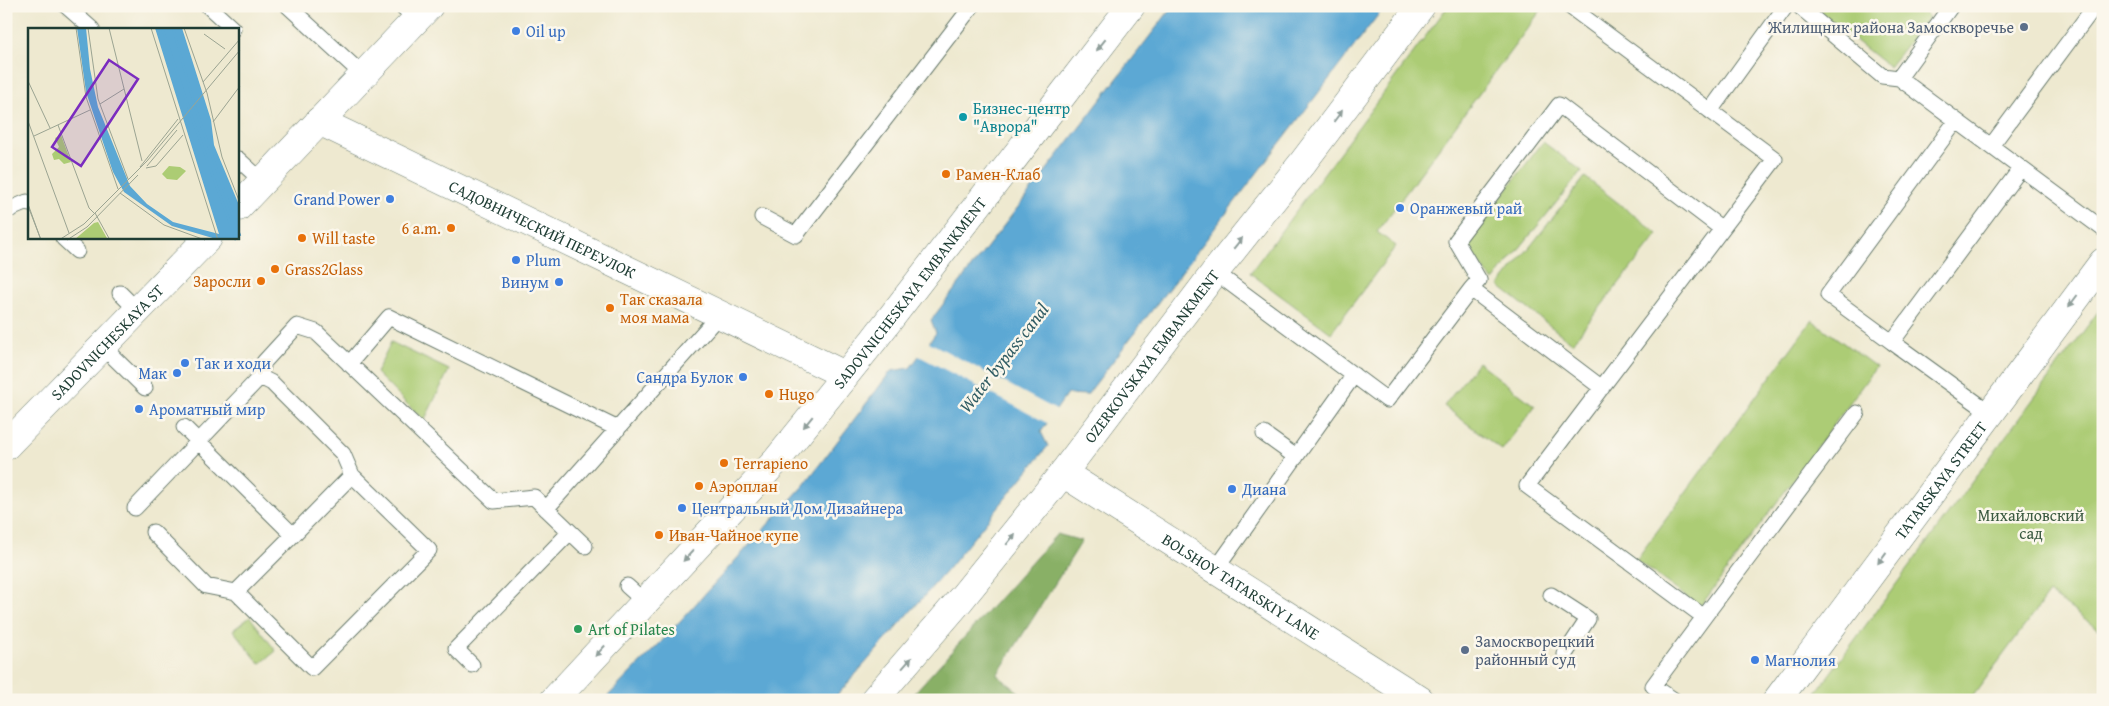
<svg xmlns="http://www.w3.org/2000/svg" width="2109" height="706" font-family="'Gentium Book Plus',serif">
  <rect width="100%" height="100%" fill="#fbf7ec"/>
  <filter id="ink" filterUnits="userSpaceOnUse"><feTurbulence type="fractalNoise" baseFrequency=".02" numOctaves="2"/><feDisplacementMap in="SourceGraphic" scale="10" xChannelSelector="R" yChannelSelector="G"/><feConvolveMatrix kernelMatrix="1 2 1 2 8 2 1 2 1" color-interpolation-filters="sRGB"/></filter>
  <filter id="wash" filterUnits="userSpaceOnUse"><feTurbulence type="fractalNoise" baseFrequency=".0096" numOctaves="4" result="noise"/><feDisplacementMap in="SourceGraphic" scale="20" xChannelSelector="R" yChannelSelector="G"/><feGaussianBlur stdDeviation="1.12" result="paint"/><feColorMatrix in="noise" values="0 0 0 0 0 0 0 0 0 0 0 0 0 0 0 0 0 1.4 0 .05"/><feComposite in="paint" operator="in"/></filter>
  <g filter="url(#wash)">
    <rect width="100%" height="100%" fill="#eee9d0"/>
    <path fill="#accc74" stroke="#668454" d="M1448 6H1544L1377 232 1396 246 1331 333 1250 273Z
      M1825 6H1916L1929 17 1889 67 1820 12Z
      M1543 142 1582 171 1493 281 1465 244Z
      M1585 177 1658 234 1572 343 1499 286Z
      M2103 305V632L2049 593 1970 700H1829L1817 691Z
      M1812 320 1876 367 1700 607 1636 560Z
      M391 342 449 370 424 421 376 373Z
      M1478 362 1535 406 1502 450 1444 406Z
      M250 617 276 651 260 664 233 630Z"/>
    <path fill="#89b066" stroke="#54764d" d="M1057 534 1082 541 997 675 1029 700H908Z"/>
    <path fill="#5ba8d4" stroke="#3d7284" d="M1173 6H1385L1087 395 1067 394 1041 432 1048 446 947 570 833 700H604L661 642 804 485 891 371 910 368 936 333 931 320Z"/>
    <path fill="#eee9d0" d="M927 341 1058 411 1049 424 917 355Z"/>
  </g>
  <g filter="url(#ink)">
    <g fill="none" stroke-linecap="round" stroke-linejoin="round">
      <defs>
        <path id="lane" d="M66 6 92 29
          M208 6 233 29
          M288 6 363 75
          M402 6 416 19
          M1569 6 1775 159 1527 486 1704 617 1653 686 1674 700
          M1799 6 1882 76 1899 78
          M1951 6 1899 78 2103 229
          M1710 111 1786 6
          M1991 146 2095 6
          M238 159 262 181
          M6 211 27 202 29 204
          M762 217 796 235 972 6
          M63 238 77 251
          M1215 272 1387 400 1471 289
          M120 293 138 311
          M1892 342 1828 295 1956 121
          M103 347 145 388
          M349 364 389 317 618 429
          M260 377 272 383 343 454 352 475
          M1602 388 1471 289 1479 280 1456 241 1559 105 1722 229
          M1989 412 1892 342 2021 168
          M184 427 293 535 352 475 429 550 312 668 236 592 293 535
          M1264 434 1296 457
          M135 508 260 377 264 362 297 326 316 332 494 501 534 497 585 546
          M546 509 720 314
          M153 532 206 586 236 592
          M1216 569 1354 375
          M627 586 646 603
          M1551 595 1588 619 1565 654
          M1704 617 1857 413
          M472 665 456 649 570 532"/>
        <g id="street">
          <path id="s1" d="M319 121 845 375"/>
          <path d="M238 207 429 6"/>
          <path id="s2" d="M6 446 208 238"/>
          <path id="s3" d="M1063 473 1420 700"/>
          <path id="s4" d="M1777 700 2103 262"/>
        </g>
        <g id="secondary">
          <path id="s5" d="M554 700 776 461 873 341 1131 6"/>
          <path id="s6" d="M874 700 961 599 1063 473 1215 272 1304 161 1421 6"/>
        </g>
      </defs>
      <use href="#lane" stroke="#67796b" stroke-width="17"/>
      <use href="#street" stroke="#67796b" stroke-width="29"/>
      <use href="#secondary" stroke="#67796b" stroke-width="29"/>
      <use href="#lane" stroke="#fff" stroke-width="15"/>
      <use href="#street" stroke="#fff" stroke-width="28"/>
      <use href="#secondary" stroke="#fff" stroke-width="28"/>
    </g>
    <defs><path id="oneway-solid" d="M-6-.8H1V-3.2L6.5 0L1 3.2V.8H-6Z" transform="scale(1.25)"/></defs>
    <g fill="#8f9e9a">
      <use href="#oneway-solid" transform="translate(1101 45) rotate(128)"/>
      <use href="#oneway-solid" transform="translate(1338 116) rotate(-53)"/>
      <use href="#oneway-solid" transform="translate(1238 243) rotate(-51)"/>
      <use href="#oneway-solid" transform="translate(2073 301) rotate(127)"/>
      <use href="#oneway-solid" transform="translate(808 422) rotate(129)"/>
      <use href="#oneway-solid" transform="translate(1011 539) rotate(-51)"/>
      <use href="#oneway-solid" transform="translate(688 556) rotate(133)"/>
      <use href="#oneway-solid" transform="translate(1882 558) rotate(126)"/>
      <use href="#oneway-solid" transform="translate(600 651) rotate(133)"/>
      <use href="#oneway-solid" transform="translate(907 663) rotate(-49)"/>
    </g>
  </g>
  <g fill="#5c6f8a" stroke="#fbf7ec" stroke-width="2">
    <circle cx="2024" cy="27" r="5"/>
    <circle cx="1465" cy="650" r="5"/>
  </g>
  <g fill="#3f7fe0" stroke="#fbf7ec" stroke-width="2">
    <circle cx="516" cy="31" r="5"/>
    <circle cx="390" cy="199" r="5"/>
    <circle cx="1400" cy="208" r="5"/>
    <circle cx="516" cy="260" r="5"/>
    <circle cx="559" cy="282" r="5"/>
    <circle cx="185" cy="363" r="5"/>
    <circle cx="177" cy="373" r="5"/>
    <circle cx="743" cy="377" r="5"/>
    <circle cx="139" cy="409" r="5"/>
    <circle cx="1232" cy="489" r="5"/>
    <circle cx="682" cy="508" r="5"/>
    <circle cx="1755" cy="660" r="5"/>
  </g>
  <circle fill="#0f9aa8" stroke="#fbf7ec" stroke-width="2" cx="963" cy="117" r="5"/>
  <g fill="#e8710a" stroke="#fbf7ec" stroke-width="2">
    <circle cx="946" cy="174" r="5"/>
    <circle cx="451" cy="228" r="5"/>
    <circle cx="302" cy="238" r="5"/>
    <circle cx="275" cy="269" r="5"/>
    <circle cx="261" cy="281" r="5"/>
    <circle cx="610" cy="308" r="5"/>
    <circle cx="769" cy="394" r="5"/>
    <circle cx="724" cy="463" r="5"/>
    <circle cx="699" cy="486" r="5"/>
    <circle cx="659" cy="535" r="5"/>
  </g>
  <circle fill="#2e9e5b" stroke="#fbf7ec" stroke-width="2" cx="578" cy="629" r="5"/>
  <g text-anchor="middle" stroke-width="5" stroke-linejoin="round" paint-order="stroke">
    <g font-size="16" fill="#4e5e75" stroke="#fbf7ec" text-anchor="end">
      <text x="2014" y="33">Жилищник района Замоскворечье</text>
      <text x="1475" y="647" text-anchor="start">Замоскворецкий<tspan x="1475" dy="18">районный суд</tspan></text>
    </g>
    <g font-size="16" fill="#366cbe" stroke="#fbf7ec" text-anchor="start">
      <text x="526" y="37">Oil up</text>
      <text x="380" y="205" text-anchor="end">Grand Power</text>
      <text x="1410" y="214">Оранжевый рай</text>
      <text x="526" y="266">Plum</text>
      <text x="549" y="288" text-anchor="end">Винум</text>
      <text x="195" y="369">Так и ходи</text>
      <text x="167" y="379" text-anchor="end">Мак</text>
      <text x="733" y="383" text-anchor="end">Сандра Булок</text>
      <text x="149" y="415">Ароматный мир</text>
      <text x="1242" y="495">Диана</text>
      <text x="692" y="514">Центральный Дом Дизайнера</text>
      <text x="1765" y="666">Магнолия</text>
    </g>
    <g font-size="16" fill="#0d838f" stroke="#fbf7ec" text-anchor="start">
      <text x="973" y="114">Бизнес-центр<tspan x="973" dy="18">"Аврора"</tspan></text>
    </g>
    <g font-size="16" fill="#c56008" stroke="#fbf7ec" text-anchor="start">
      <text x="956" y="180">Рамен-Клаб</text>
      <text x="441" y="234" text-anchor="end">6 a.m.</text>
      <text x="312" y="244">Will taste</text>
      <text x="285" y="275">Grass2Glass</text>
      <text x="251" y="287" text-anchor="end">Заросли</text>
      <text x="620" y="305">Так сказала<tspan x="620" dy="18">моя мама</tspan></text>
      <text x="779" y="400">Hugo</text>
      <text x="734" y="469">Terrapieno</text>
      <text x="709" y="492">Аэроплан</text>
      <text x="669" y="541">Иван-Чайное купе</text>
    </g>
    <g font-size="16" fill="#1f3d34" stroke="#fbf7ec">
      <text dy="6" stroke="none"><textPath href="#s1" startOffset="248">САДОВНИЧЕСКИЙ ПЕРЕУЛОК</textPath></text>
      <text dy="6" stroke="none"><textPath href="#s5" startOffset="541">SADOVNICHESKAYA EMBANKMENT</textPath></text>
      <text dy="6" stroke="none"><textPath href="#s2" startOffset="145">SADOVNICHESKAYA ST</textPath></text>
      <text dy="6" stroke="none"><textPath href="#s6" startOffset="442">OZERKOVSKAYA EMBANKMENT</textPath></text>
      <text dy="6" stroke="none"><textPath href="#s4" startOffset="274">TATARSKAYA STREET</textPath></text>
      <text dy="6" stroke="none"><textPath href="#s3" startOffset="211">BOLSHOY TATARSKIY LANE</textPath></text>
    </g>
    <g font-size="16" fill="#3b5a41" stroke="#fbf7ec">
      <text x="2031" y="521">Михайловский<tspan x="2031" dy="18">сад</tspan></text>
    </g>
    <g font-size="16" fill="#27864d" stroke="#fbf7ec" text-anchor="start">
      <text x="588" y="635">Art of Pilates</text>
    </g>
    <g font-size="18" font-style="italic" fill="#315d64" stroke="#fbf7ec">
      <text transform="translate(1004 358) rotate(-52)" y="6">Water bypass canal</text>
    </g>
  </g>
  <g transform="translate(28 28)">
    <rect width="211" height="211" fill="#eee9d0"/>
    <path d="M33 107 43 134 36 136 31 131 26 132 24 126 31 119 27 110ZM141 138 152 139 158 143 149 152 139 151 134 146ZM70 194 80 212H46L66 195Z" fill="#accc74"/>
    <path d="M49 0H58L62 41 70 79 102 158 119 176 145 194 191 206 127 0H154L183 92 186 117 211 177V211H188L144 198 96 164 85 144 58 64Z" fill="#5ba8d4"/>
    <path fill="none" stroke="#5ba8d4" stroke-width="2.5" d="M134 0 161 80M145 0 166 75M167 79 212 208M162 84 208 212"/>
    <path fill="none" stroke="#9ba492" stroke-width="1" d="M48 0 58 69 90 161M60 0 70 71 100 151M81 0 114 133M123 0 190 212M156 0 179 65 194 129 212 175M176 6 197 21M0 53 22 100M175 54 212 11M72 76 96 61M0 93 41 205M185 94 212 58M30 97 61 180 66 185M6 108 62 82M119 138 149 102M112 139 150 91M118 140 128 138 155 107M92 165 136 197 177 212M0 176 13 212M0 178 13 212M67 185 82 212M31 212 56 196 119 133 212 22M39 212 59 199 110 147"/>
    <path fill="#7b2cbf" fill-opacity="0.15" stroke="#7b2cbf" stroke-width="2.5" d="M81 32 110 51 53 138 24 119Z"/>
    <rect width="211" height="211" fill="none" stroke="#1f3d34" stroke-width="2.5"/>
  </g>
  <rect width="2109" height="706" fill="none" stroke="#fbf7ec" stroke-width="25"/>
</svg>
